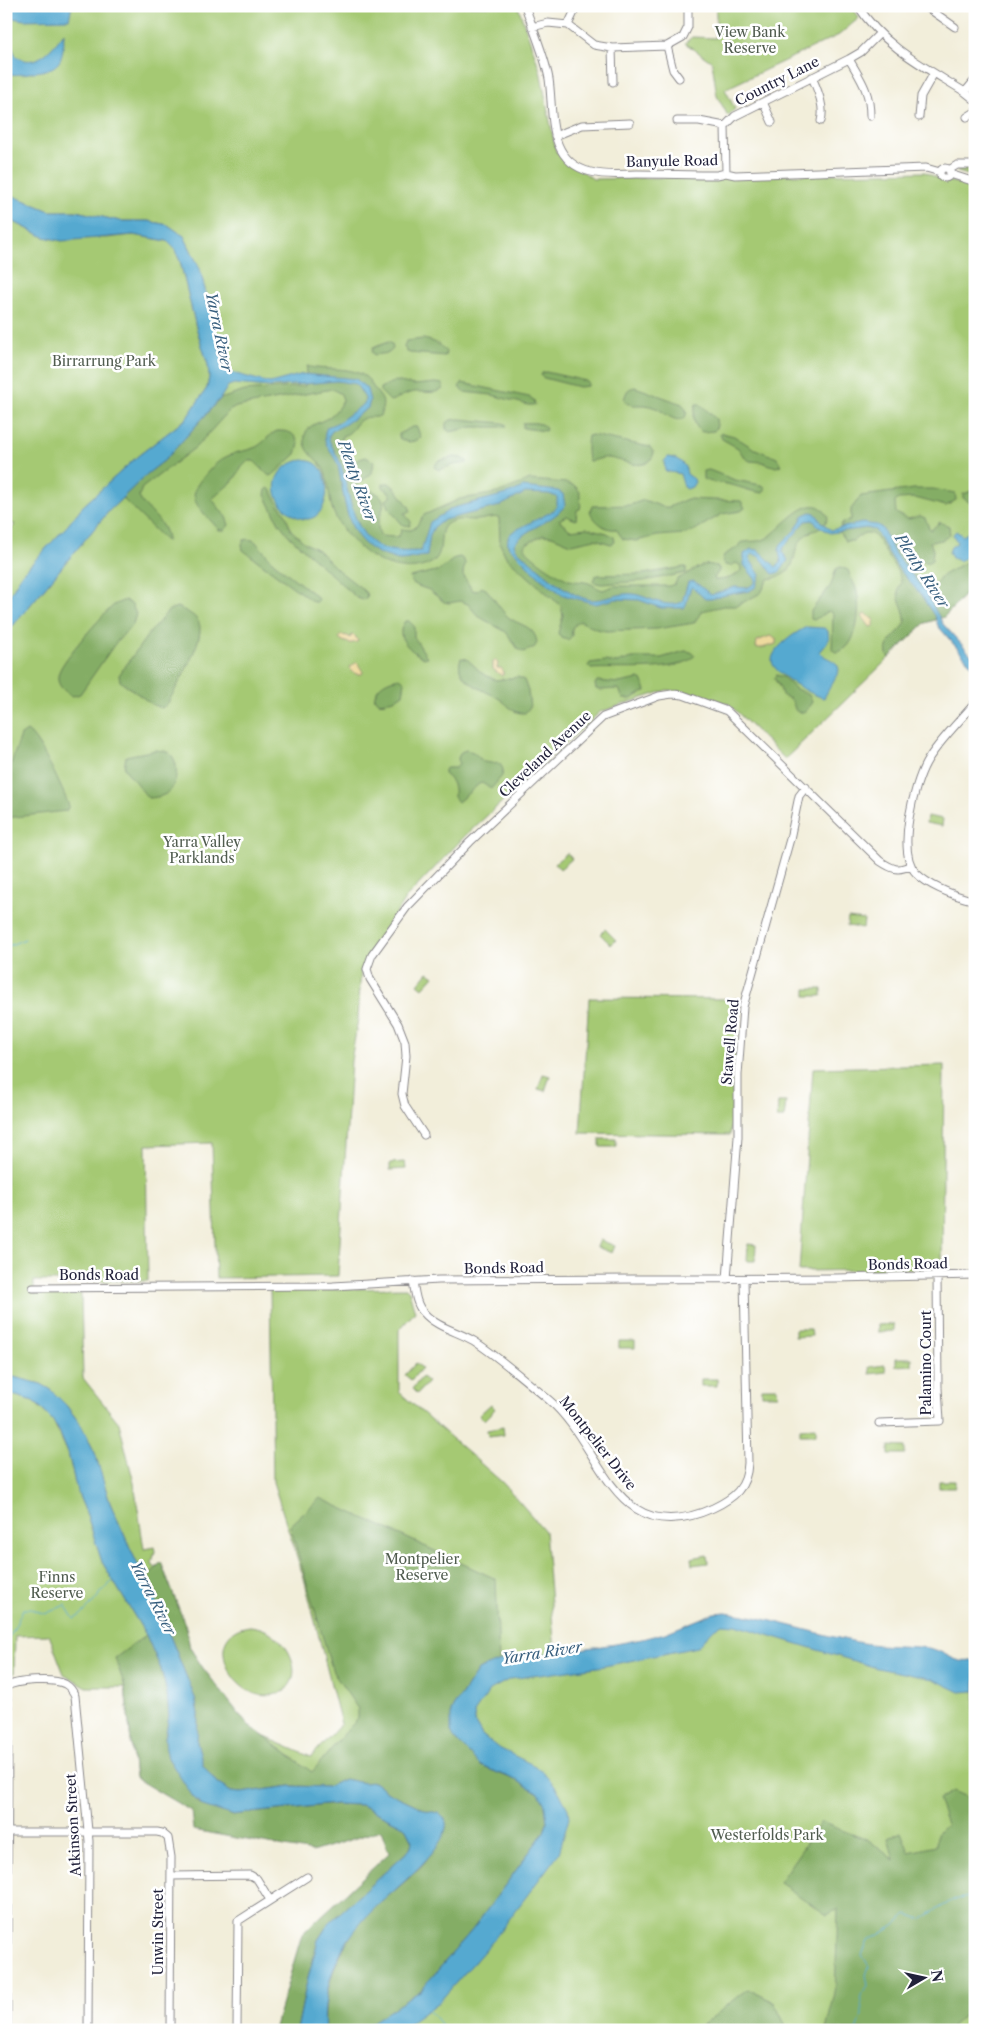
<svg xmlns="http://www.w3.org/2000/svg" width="981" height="2036" font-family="'Libre Caslon Text',serif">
  <rect width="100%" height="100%" fill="#fff"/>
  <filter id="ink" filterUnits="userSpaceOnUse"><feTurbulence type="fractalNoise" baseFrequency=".02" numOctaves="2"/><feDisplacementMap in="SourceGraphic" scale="10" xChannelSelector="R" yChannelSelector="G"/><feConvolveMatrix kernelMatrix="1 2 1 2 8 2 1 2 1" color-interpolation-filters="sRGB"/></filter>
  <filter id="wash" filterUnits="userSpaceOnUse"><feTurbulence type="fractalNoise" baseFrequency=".0096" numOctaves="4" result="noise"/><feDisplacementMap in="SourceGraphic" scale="20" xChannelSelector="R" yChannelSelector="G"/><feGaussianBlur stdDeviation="1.12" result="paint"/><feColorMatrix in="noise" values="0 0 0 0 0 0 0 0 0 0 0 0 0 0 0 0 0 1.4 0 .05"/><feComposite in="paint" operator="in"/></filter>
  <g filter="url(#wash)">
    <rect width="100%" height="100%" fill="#f2eeda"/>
    <path fill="#a5c973" stroke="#647657" d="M6 6H518L540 70 556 152 593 179 925 172 941 180 975 186V584L944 617 925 623 785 759 729 704 687 692 667 690 600 712 466 835 405 899 361 970 358 1019 351 1061 338 1276 216 1278 212 1143 146 1145 148 1281H34V1294L81 1293 83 1378 119 1423 134 1483 144 1549 154 1547 155 1551 152 1563 164 1582 190 1648 238 1725 311 1757 341 1724 305 1582 273 1482 270 1290 406 1288 409 1291 415 1312 399 1330V1392L503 1483 545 1531 555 1652 503 1660 482 1667 451 1711 518 1781 360 2030H325L343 1947 372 1910 446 1827 272 1789 136 1561 110 1503 95 1453 81 1425 66 1405 50 1389 41 1384 6 1375V634L109 511 147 474 165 460 220 399 223 389 221 355 200 269 184 236 168 225 148 221H120L76 211H50L6 193Z
      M716 6H852L859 18 839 35 725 89 735 109 728 116 717 96 712 62 685 43 692 37 716 38Z
      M961 168H975V177L958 172 957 170Z
      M6 218 44 237 107 238 133 235 167 241 174 248 180 261 196 327 208 365 209 377 207 388 186 419 139 455 82 507 68 525 22 574 6 601V538L15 524H6Z
      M927 816 943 819 942 826 926 823Z
      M567 853 572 859 560 869 555 863Z
      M848 918 864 920 863 928 847 926Z
      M605 929 616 940 611 945 600 934Z
      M428 972 434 976 423 988 418 984Z
      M806 989H822V996H806Z
      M589 998 739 999 730 1135 580 1133Z
      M944 1065 942 1269 799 1271 813 1068Z
      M543 1074 550 1076 545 1091 538 1089Z
      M778 1102H786L784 1118H777Z
      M600 1139H616V1147H600Z
      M405 1162 406 1169 390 1170V1163Z
      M600 1240 615 1246 612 1253 597 1247Z
      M748 1244 756 1245 755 1261H747Z
      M894 1324V1331L878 1332V1325Z
      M795 1329H811L812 1336 795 1337Z
      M619 1341H635V1348H619Z
      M896 1358H912V1365L896 1366Z
      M416 1363 422 1368 411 1380 405 1375Z
      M885 1365 886 1372 870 1374 869 1367Z
      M422 1377 428 1382 417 1394 412 1389Z
      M701 1379H717V1386H701Z
      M762 1388H777L778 1395H762Z
      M6 1393 33 1401 53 1421 68 1453 77 1491 87 1515 102 1562 146 1635 160 1778H135L125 1687H87L64 1674 49 1635 15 1636 14 1674 6 1675Z
      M491 1404 495 1409 484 1420 479 1415Z
      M503 1427 504 1435 488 1437 487 1430Z
      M816 1427V1435H800V1428Z
      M889 1446 905 1447V1454H889Z
      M939 1481H955V1488H939Z
      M707 1555 708 1563 692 1565 691 1558Z
      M718 1622 747 1625 975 1682V2030H396L403 2023 442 1998 477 1959 568 1816 511 1760 482 1735 475 1723 473 1718 474 1713 495 1678Z
      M250 1626C290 1629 313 1686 273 1695 233 1704 198 1632 250 1626Z"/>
    <path fill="#84ad65" stroke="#536850" d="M423 339C433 341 440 343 446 352L445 356 410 353 407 352 404 347 406 341Z
      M388 342 392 344 393 349 389 353 374 355 372 352 373 348Z
      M307 366C325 372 354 364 369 380 371 383 373 387 375 390 384 401 384 400 381 415 375 419 372 416 365 418 354 421 355 433 342 436L340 450 348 463 366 457 374 462 372 473 358 484 357 489C362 491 368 489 373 491 398 503 369 517 381 536L395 537 399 536 402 529 411 530 415 528 424 515 460 499 497 493 530 480 567 483 575 486 580 492C579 498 582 504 580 509L577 510 576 520 566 516 559 520 570 530 587 528 607 533 614 537 615 542 611 544 595 539 571 544 552 536 543 535 526 544 525 548C530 557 559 576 569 580 576 582 583 581 589 583 594 585 598 589 603 590L614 586H669L675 584 677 579C692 573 704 558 719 568V571L714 578 715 580C725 580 734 578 741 570L740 565 736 563 731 566 725 565 722 561 724 555 738 547 740 543C749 540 759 543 767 538 784 527 813 486 828 517 822 535 813 526 803 538 788 553 803 574 768 579L761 593 736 606H723L702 611 694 623 657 629 606 631 596 629 580 621C573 625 571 628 572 636L568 640 561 638 558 633 563 616 561 606 506 557 500 544 499 518C492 516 484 520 476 520 470 520 463 519 457 520 428 525 453 555 427 565 390 580 346 545 333 511 328 498 330 483 324 470 318 458 302 452 305 435 307 424 321 423 329 417 335 413 339 407 343 400L341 394 332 389 236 407 229 411 196 447 142 488 139 496 141 501C151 513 168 526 167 542L122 498 147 474 165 460 220 399 245 391 305 386Z
      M546 372 586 381 588 383V386L579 387 544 378 541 376 542 373Z
      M395 381 414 385 436 383 443 384V389C433 395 425 391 414 392 406 393 398 399 390 401L380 391V388Z
      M462 383 529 397 534 400 535 405H528L492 395 463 392 459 387Z
      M635 387 682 404C687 409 688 413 684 419 671 422 667 413 656 408 652 407 648 405 644 405 637 405 619 407 626 394 627 389 631 388 635 387Z
      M696 404H700L716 419 717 426 714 431 702 432C692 425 693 415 696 404Z
      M459 419 502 423 506 424V427H473L450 432 446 429V423L451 420Z
      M523 423C531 423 542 421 546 429L545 431 523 428Z
      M412 427H417L421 438C414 443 405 443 399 438V434Z
      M277 431C289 431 294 432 299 444L296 454 274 474 269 476 254 461H248L242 467 233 481 212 499 226 517 229 525 225 530H219C201 508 181 499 206 474 213 466 220 459 230 455 238 451 248 451 256 447 264 443 268 435 277 431Z
      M722 433 734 436 753 448 777 458 781 465 776 467 762 462 750 461 744 457 738 448 722 439 720 434Z
      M592 435 650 447 654 453C647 475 623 459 608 458 602 457 595 461 589 461 586 456 587 442 588 436Z
      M454 457 461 458 467 461V463L453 465 439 470 434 467 438 461Z
      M709 470 735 480 761 485 765 487V490L763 493C750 492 739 486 727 484 718 482 710 483 703 479V471Z
      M386 483H389L396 489 410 508V512L404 513 411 522 410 526 403 525 390 510 386 500 391 497 390 493 383 487V484Z
      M268 488 272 491 276 501 285 513 291 530 305 543 318 550 339 571 361 588 366 593 367 597 363 600 357 598 290 537 279 523 265 495 266 490Z
      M914 489H933L955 493 956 500 946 506 915 498 898 499 895 502 896 513 908 519 920 516 925 518 929 528 931 530 940 522 949 526 950 535 942 540 930 542 933 550 932 560 927 563 919 559 908 547H899L898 549C905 566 918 578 930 590L943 575 975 557V584L944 617 925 623 889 658C880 644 898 635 905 624 907 607 892 597 901 583L899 574 876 537C866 529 862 534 853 541H845L840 533 841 524 851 519V509L861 496Z
      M975 490V506L963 498V494Z
      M687 499 741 501 745 508 741 511 722 514 695 530 684 534 657 536 636 541 623 539 616 529C605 531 595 521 590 512L592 506 630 505 644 500 663 507H669Z
      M249 539 255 541 273 562 316 596 318 600 317 602H313L243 550 242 544 244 540Z
      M460 557C469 563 463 566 463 575L472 590 476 591 481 587 486 589C493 597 499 607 506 615 517 626 535 624 537 643L534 648 523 652 518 649 506 632 478 616 468 604 460 601 449 603 444 602 429 590 418 586 411 582 410 577 440 570 455 558Z
      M684 567H686V573L643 581 601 584 593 582 595 576 599 575 643 574Z
      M840 567 848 570C850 578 856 585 857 592 861 608 858 652 835 652L832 649 833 614 829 611 814 620 811 619V611L831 585 836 569Z
      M125 600 132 605 136 614 133 624 114 645 80 694 73 696C63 691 55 684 59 672 63 659 103 614 114 605 117 603 121 602 125 600Z
      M177 607C184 610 196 615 199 623 206 639 176 687 168 703L162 708 153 705 120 681 119 675 147 636 169 610Z
      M405 621H409L414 626V637L427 657 424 658C410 651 393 637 405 621Z
      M685 651 691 652 695 655C683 674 613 667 591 669L588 666 590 663 605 661 617 663 632 658H661Z
      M461 658 467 659 483 674 496 680 518 677 524 680 528 691 530 707 525 713C511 714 509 704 498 698 485 690 452 680 461 658Z
      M776 675 783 677 796 689 809 695 812 702 806 711C791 716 797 705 790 699 787 697 784 697 782 695L780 688 774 678Z
      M400 678 405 682 403 694 394 700 380 703 374 698C377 685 387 680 400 678Z
      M639 679 643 681 646 691 631 699H623L619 689 599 690 596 689 595 684 597 681 619 683Z
      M27 731C40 739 63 790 69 806L66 811 6 818V778L21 735Z
      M156 750C159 751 164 750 167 752 180 758 178 781 170 791 165 796 155 798 148 798L124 768 126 756Z
      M466 750 473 752 484 762 500 764 503 769 502 776 491 789 482 783 479 784 458 802 454 797C455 786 453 781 444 774V770L447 768H456L459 764 458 758 461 752Z
      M320 1498 496 1579 499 1662 478 1670 451 1711 470 1754 481 1766 518 1781 539 1793 544 1799 547 1822 544 1832 473 1929 420 1991 365 2028 360 2030 325 2029C322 1985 342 1939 373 1909 394 1890 418 1874 434 1850 439 1843 442 1834 446 1827L438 1813 428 1811 388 1792 374 1782 364 1783 344 1779 327 1787 291 1786 241 1793 231 1792 217 1783 203 1765 197 1743 198 1714 195 1698 147 1579 161 1562 186 1627 190 1648 203 1668 246 1723 312 1772 349 1728 358 1719V1709L333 1672 290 1526Z
      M146 1635 161 1669 167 1692 169 1716 165 1739 168 1758 198 1803 231 1815 335 1804 361 1805 400 1824 406 1829 412 1841 411 1846 408 1851 329 1923 318 1940 306 1986 297 2030H274L302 1934 389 1853 381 1830 312 1852 193 1830 191 1811 135 1778 125 1687 115 1658Z
      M953 1791 975 1801 972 1819 975 1820V2006L948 2030H826L835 1993 838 1909 827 1915 779 1882 821 1822 870 1841 894 1860 888 1838 901 1832 909 1852 936 1846 937 1834 947 1824 938 1800Z
      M748 1989 774 2002 788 2030H700L699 2028Z"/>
    <path fill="#eeda9e" stroke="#887e6c" d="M865 614 874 619V626L870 627 862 616Z
      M341 635 348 636 350 638 352 635 355 636 358 641C353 645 344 643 339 638Z
      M770 636 776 639V644L762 648H756L757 641Z
      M496 660 498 664 497 668H501L504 672 502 676 493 669V662Z
      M357 662 363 672 362 674H356L351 671 350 667Z"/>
    <path fill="#54a9d0" stroke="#3b6686" d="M6 6H72L69 19 24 20 6 17Z
      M64 33C63 64 61 69 29 73 21 74 14 76 6 73V34L16 56C36 70 53 48 64 33Z
      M6 193 50 211H76L120 221H148L168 225 184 236 200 269 221 355 229 372 270 383 303 374 356 379 367 389 370 401 368 408 344 425 332 431 328 437C331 447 338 455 341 465 350 492 352 544 390 550 400 552 411 551 421 551L430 522 453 508 510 493 523 487 558 491 563 494 565 506C549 525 530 525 514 544L516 549C534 564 569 598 592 600 606 600 620 592 634 594 649 597 667 609 682 602L688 582 694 581 711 595 735 587 747 588 754 584 756 580 744 565V554L751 549 758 550 776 567 781 563 779 550 781 544 795 530 804 515 811 512 815 513 822 522 831 530 862 523 877 525 882 528 895 554 925 591 943 624 975 659V669L938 626 935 617 921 595 898 568 875 530 867 528 830 533 817 525 813 520 806 521 784 547 782 552 788 560 780 572 773 574C766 566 762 555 752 554L749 558 760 575 756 587 749 591 726 595 711 599H705L692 587C687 593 689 602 684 608H661L639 600 616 599 596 604 563 595 541 579 508 546C507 538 508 535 514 531L553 511 557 506V497L549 494 525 493 500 506 444 520 434 527 430 535 427 556C418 556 409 560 400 560 396 560 390 557 386 556 344 542 346 502 338 466 334 452 319 444 327 427L339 422 365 403V398L356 384 337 381 270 387 234 384 228 386 220 399 165 460 147 474 109 511 6 634V601L22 574 68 525 82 507 139 455 186 419 207 388 209 377 208 365 196 327 180 261 174 248 167 241 133 235 62 241 44 237 6 218Z
      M668 457C679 458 686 464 687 474L694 479 695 482 692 487 687 489 684 487 680 474 665 471 664 461Z
      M304 460C308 461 312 461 315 463 337 476 327 537 292 514 284 509 278 502 276 493 272 475 287 461 304 460Z
      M956 531 963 536 969 532 975 542V553L959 561 952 558 949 552 951 547 957 543 953 534Z
      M807 627 824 628 828 631 829 640 819 652C826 660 839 659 839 671L824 698C813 696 772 673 772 661 771 649 797 631 807 627Z
      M6 1375 41 1384 50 1389 66 1405 81 1425 95 1453 110 1503 136 1561 147 1579 195 1698 198 1714 197 1743 203 1765 217 1783 231 1792 241 1793 291 1786 327 1787 344 1779 364 1783 374 1782 388 1792 428 1811 438 1813 445 1819C456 1842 389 1894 374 1909 364 1918 349 1937 343 1948 330 1971 322 2004 325 2030H297L306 1986 318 1940 329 1923 408 1851 411 1846 412 1841 406 1829 400 1824 361 1805 335 1804 231 1815 203 1806 193 1797 168 1758 166 1749 165 1739 169 1716 167 1692 161 1669 146 1635 102 1562 87 1515 77 1491 68 1453 59 1431 53 1421 40 1407 33 1401 6 1393Z
      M726 1612C769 1618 810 1632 852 1641 877 1647 903 1645 928 1648 947 1651 954 1666 975 1660V1691L960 1692 933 1679 877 1668 735 1625 722 1624 714 1629 697 1647 605 1666 510 1679 490 1690 474 1713 475 1723 482 1735 497 1747 537 1767 548 1777 559 1792 568 1809 569 1818 559 1853 492 1942 440 2001 400 2030H360L420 1991 473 1929 544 1832 547 1822 545 1805 539 1793 518 1781 481 1766 454 1738 451 1732V1711L478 1670 503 1660 616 1644 642 1639 665 1633 714 1613Z"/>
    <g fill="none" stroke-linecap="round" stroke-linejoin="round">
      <path stroke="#54a9d0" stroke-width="1" d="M6 947 25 939
        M6 1640 12 1633 23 1609H31L45 1614 65 1605 74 1619C91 1611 98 1592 113 1581
        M428 2009 445 2030
        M856 2030C858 2025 862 2018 862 2013 862 1999 856 1998 868 1986L866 1975 869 1966 862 1955 868 1941 894 1926 907 1914 921 1919 953 1900 975 1896"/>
    </g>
  </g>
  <g filter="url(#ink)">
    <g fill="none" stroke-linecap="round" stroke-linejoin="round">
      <defs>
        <path id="minor" d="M525 6C533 29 545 56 549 79 554 113 546 161 591 172 606 176 622 174 637 174 664 174 690 175 717 175L726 173 735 175 926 168 940 172
          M858 6C884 47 925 67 965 92L975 100
          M925 6 955 27
          M568 25 577 6
          M532 27 548 23 568 25 594 45 612 48 667 46 683 37 688 27V6
          M667 46 673 70 679 78
          M612 48 613 82
          M849 59C861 80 870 91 870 116
          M812 77C818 91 825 107 821 121
          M965 92 975 80
          M763 102 772 122
          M919 117 921 96 934 73
          M967 117 975 112
          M677 121H699L725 126
          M555 136 582 125 630 123
          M940 173a5 5 0 1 1 10 0a5 5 0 1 1-10 0Z
          M949 170 957 165H975
          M726 173 725 126 735 116 849 59 861 52 879 34
          M950 174 975 182
          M975 703C960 721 937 743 926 763 914 785 896 852 916 873 930 887 956 896 975 901
          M424 1135 405 1106 402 1094 406 1056 405 1042 398 1024 370 979 367 969 372 955 407 907 470 842 603 717 659 696 672 694 683 695 727 711 880 861C892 869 898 872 911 865
          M727 1279 738 1137V1075L743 1007 790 839 799 796 806 787
          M413 1281C415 1293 416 1305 424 1313 436 1327 459 1332 474 1341 500 1358 525 1380 549 1400 603 1445 613 1553 713 1508 734 1498 747 1488 748 1463L744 1279
          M33 1288 333 1286 439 1280 836 1278 975 1275
          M879 1423 940 1421 938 1388 937 1275
          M6 1687C16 1680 54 1678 65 1684 70 1687 73 1691 75 1696L89 1841 88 2030
          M6 1692 8 1708 7 2030
          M6 1832H157L162 1833 168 1838 171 1857 170 2030
          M171 1876 250 1875 257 1879 270 1900
          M237 2030 238 1921 307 1877"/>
      </defs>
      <use href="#minor" stroke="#8a888a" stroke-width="9"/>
      <use href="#minor" stroke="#fff" stroke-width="7"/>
    </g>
  </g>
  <g text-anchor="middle" stroke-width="5" stroke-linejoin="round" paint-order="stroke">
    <g font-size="14" fill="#505c4f" stroke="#fff">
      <text x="750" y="37">View Bank<tspan x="750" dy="16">Reserve</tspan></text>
      <text x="104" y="366">Birrarrung Park</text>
      <text x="202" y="847">Yarra Valley<tspan x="202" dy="16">Parklands</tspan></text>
      <text x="422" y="1564">Montpelier<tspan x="422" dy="16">Reserve</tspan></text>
      <text x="57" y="1582">Finns<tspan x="57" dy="16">Reserve</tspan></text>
      <text x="767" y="1840">Westerfolds Park</text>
    </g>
    <g font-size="14" fill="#22223b" stroke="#fff">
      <text transform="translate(777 81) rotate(-27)" y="5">Country Lane</text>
      <text transform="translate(672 161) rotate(-1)" y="5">Banyule Road</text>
      <text transform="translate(545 754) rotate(-43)" y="5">Cleveland Avenue</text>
      <text transform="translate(730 1042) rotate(-85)" y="5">Stawell Road</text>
      <text transform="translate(908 1264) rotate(-1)" y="5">Bonds Road</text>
      <text transform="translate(504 1268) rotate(-1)" y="5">Bonds Road</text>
      <text x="99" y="1280">Bonds Road</text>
      <text transform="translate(926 1363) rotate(-90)" y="5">Palamino Court</text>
      <text transform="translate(598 1443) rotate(52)" y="5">Montpelier Drive</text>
      <text transform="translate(73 1825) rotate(-93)" y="5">Atkinson Street</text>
      <text transform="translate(158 1932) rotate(-90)" y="5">Unwin Street</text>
    </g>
    <g font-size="15" font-style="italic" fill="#385f7e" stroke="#fff">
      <text transform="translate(219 332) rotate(78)" y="5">Yarra River</text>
      <text transform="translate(357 481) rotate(70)" y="5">Plenty River</text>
      <text transform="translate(922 571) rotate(57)" y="5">Plenty River</text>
      <text transform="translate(153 1598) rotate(63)" y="5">Yarra River</text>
      <text transform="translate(542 1653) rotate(-9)" y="5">Yarra River</text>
    </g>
  </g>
  <rect width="981" height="2036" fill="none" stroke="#fff" stroke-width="25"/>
  <g transform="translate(924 1978) rotate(81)" stroke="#ffffff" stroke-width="4" paint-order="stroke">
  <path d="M0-4L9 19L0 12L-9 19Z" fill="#22223b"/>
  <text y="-8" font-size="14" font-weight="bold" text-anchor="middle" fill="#22223b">N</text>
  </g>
</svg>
